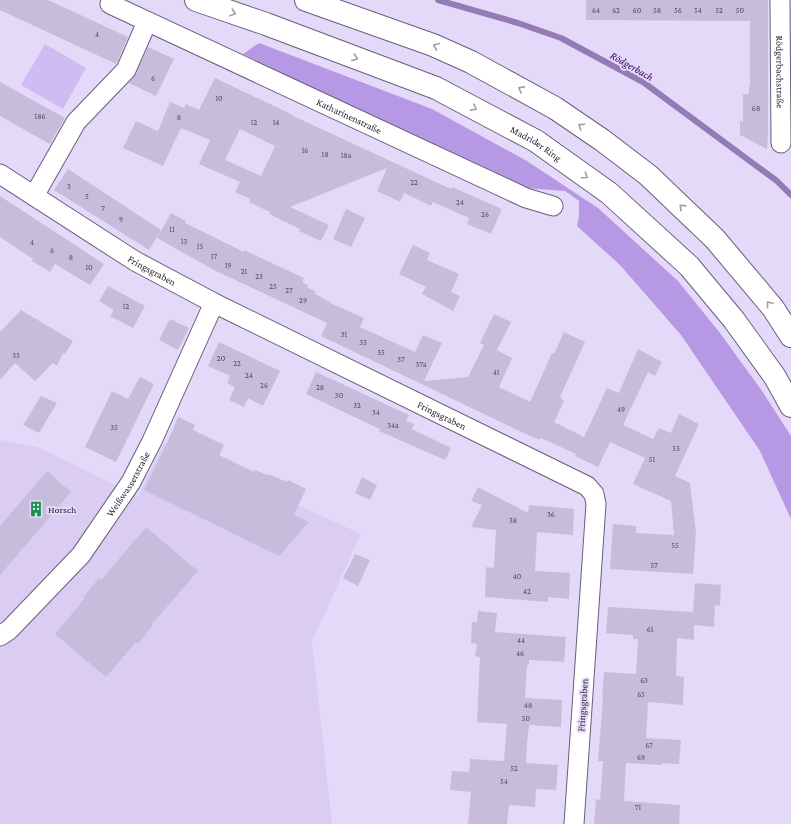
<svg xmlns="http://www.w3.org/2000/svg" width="791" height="824" font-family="'Crimson Pro',serif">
  <rect width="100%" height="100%" fill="#e5d9fa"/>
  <path fill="#dbccf4" d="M0 440 38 447 138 496 164 443 361 534 312 641 332 824H0Z"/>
  <path fill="#d0bbf2" d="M45 44 86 68 63 109 21 85Z"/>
  <path fill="#b798e5" d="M259 43 432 109 527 161 598 208 678 281 720 333 762 391 791 436V519L760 451 681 335 620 265 577 226 579 216V201L565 191 524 188 368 115 243 54Z"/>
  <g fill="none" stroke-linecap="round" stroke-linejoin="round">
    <path stroke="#937bb6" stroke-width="6" d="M438 0 518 23 561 38 643 82 777 181 791 195"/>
  </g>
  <path fill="#c8bcdc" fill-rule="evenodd" d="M0 0H48L128 37 116 64 0 10Z
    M586 0H768V134L767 149 740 135V121H743V94H749V86H750V21L586 20Z
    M148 47 174 59 156 96 129 83 136 74Z
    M215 78 291 114V115L451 189 452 187 502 209 491 234 467 224 469 218 433 202 431 206 404 193 400 202 377 191 387 168 290 207 329 225 321 241 299 231 300 229 269 214 270 212 249 202 250 199 235 192 240 182 199 164 210 140 181 128 163 166 123 148 136 121 158 131 170 102 184 108 186 104 199 110ZM240 129 275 146 261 176 225 160Z
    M0 82 65 118 50 144 0 116Z
    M68 169 161 230 149 250 54 190Z
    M0 196 104 264 90 285 55 264 50 272 32 261 33 259 0 237Z
    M346 209 365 218 351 247 333 239Z
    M171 213 186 221 185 223 244 252V250L304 278 302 282 308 285 307 287 316 292 315 294 330 302V303L364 318 360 327 415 352 423 335 442 343 424 381 468 377 484 345 480 343 494 314 511 322 497 350 512 358 499 387 530 402 552 353 554 354 564 332 585 342 560 397 564 401 554 422 584 437 607 388 619 393 638 349 662 362 655 376 648 372 623 425 653 439 659 428 671 433 679 414 699 424 675 476 690 483 696 533 693 574 610 569 613 524 636 526V533L674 535 671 501 633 484 645 458 610 442 598 467 575 456 576 454 541 438 540 440 528 435 321 336 327 323 214 270 157 238Z
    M413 245 430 253 427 260 459 274 451 292 460 296 453 311 422 294 426 287 399 274Z
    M108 286 145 306 133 328 110 316 114 310 99 301Z
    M21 310 73 341 65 354 63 353 57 366 53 363 35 381 15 363 0 380V332Z
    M170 319 189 328 178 350 159 340Z
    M219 342 280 371 263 406 248 398 244 407 229 400 235 387 227 383 230 376 208 366Z
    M316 372 409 415 406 421 414 424 412 429 451 448 445 460 379 431 380 429 369 424 306 394Z
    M140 377 154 384 116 462 85 447 112 391 128 399Z
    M41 396 57 403 39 433 23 425Z
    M178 417 195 425 193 430 224 445 219 455 254 472 255 470 267 475 268 474 287 482 288 480 306 489 294 515 309 522 279 556 144 490 168 441Z
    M47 471 71 492 0 575V526Z
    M362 477 377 485 370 500 355 493Z
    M478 487 528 513 529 505 574 509 573 535 537 532 535 571 570 573 569 599 548 597V602L485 597 486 567 494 568 496 530 471 527 482 505 471 501Z
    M146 527 198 571 152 624 153 625 138 644 136 642 106 677 55 634 85 598 83 597 99 578 101 580Z
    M355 554 370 560 358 586 343 578Z
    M695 583 721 585 720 606 715 605 714 627 694 625V640L677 638 676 676 684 677 683 705 648 702 646 738 681 740 679 764 662 763V765L626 763 624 801 680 805 679 824H594L596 799 600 800 603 761H598L603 698H602L604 672 636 674 638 639H633V635L606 633 608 607 693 612Z
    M478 611 497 613 495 632 566 637 564 662 529 660V665H527L525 698 562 700 561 727 529 725 527 744 526 763 558 765 556 790 536 789 535 807 509 805 507 824H468L471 792 450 790 452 771 469 772 470 759 504 761 507 724 477 722 480 657 475 656 477 644 471 643 472 622H477Z"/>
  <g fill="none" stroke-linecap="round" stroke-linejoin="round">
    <defs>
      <g id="minor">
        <path id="s1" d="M780 0 781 143"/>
        <path id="s2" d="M110 4 526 198 553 206"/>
        <path id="s3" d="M0 174 135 261 214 303 587 486 594 494 596 504 574 824"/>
        <path d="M34 196 76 122 126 70 147 22"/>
        <path id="s4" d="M0 636 9 630 81 555 131 482 152 441 214 303"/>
      </g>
      <g id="primary">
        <path id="s5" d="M196 0 266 24 436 88 536 141 609 193 689 266 734 320 775 377 791 406"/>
        <path d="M306 0 433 45 471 62 555 108 602 140 648 175 715 239 773 308 791 336"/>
      </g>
    </defs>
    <use href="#minor" stroke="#695e7a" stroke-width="21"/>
    <use href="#primary" stroke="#695e7a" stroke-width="24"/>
    <use href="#minor" stroke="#fff" stroke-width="19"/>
    <use href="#primary" stroke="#fff" stroke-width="22"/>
  </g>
  <defs><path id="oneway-chevron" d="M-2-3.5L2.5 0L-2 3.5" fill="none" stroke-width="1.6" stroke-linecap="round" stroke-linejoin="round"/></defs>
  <g stroke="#a09da3">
    <use href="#oneway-chevron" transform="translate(233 13) rotate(19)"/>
    <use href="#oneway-chevron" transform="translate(436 46) rotate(-158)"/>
    <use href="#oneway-chevron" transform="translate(355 58) rotate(21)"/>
    <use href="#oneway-chevron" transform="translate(521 89) rotate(-151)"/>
    <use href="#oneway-chevron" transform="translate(474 108) rotate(28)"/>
    <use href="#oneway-chevron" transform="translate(581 126) rotate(-146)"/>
    <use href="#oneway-chevron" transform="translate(585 176) rotate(35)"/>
    <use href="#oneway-chevron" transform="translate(682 207) rotate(-136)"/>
    <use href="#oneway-chevron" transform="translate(769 304) rotate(-130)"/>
  </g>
  <defs>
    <symbol id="building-bare" viewBox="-9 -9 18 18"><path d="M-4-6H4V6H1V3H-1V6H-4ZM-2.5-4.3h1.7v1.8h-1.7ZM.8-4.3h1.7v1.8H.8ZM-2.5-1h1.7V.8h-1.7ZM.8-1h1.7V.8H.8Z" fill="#19914d" stroke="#e5d9fa" stroke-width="2.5" paint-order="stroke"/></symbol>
  </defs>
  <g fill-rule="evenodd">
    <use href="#building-bare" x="25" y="498" width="22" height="22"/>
  </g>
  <g text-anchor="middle" stroke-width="4" stroke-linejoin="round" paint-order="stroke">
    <g font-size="8" fill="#524c5d">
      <text x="596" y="13">64</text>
      <text x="616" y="13">62</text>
      <text x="637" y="13">60</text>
      <text x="657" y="13">58</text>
      <text x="678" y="13">56</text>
      <text x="698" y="13">54</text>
      <text x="719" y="13">52</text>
      <text x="740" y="13">50</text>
      <text x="97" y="37">4</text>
      <text x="153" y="81">6</text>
      <text x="219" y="101">10</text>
      <text x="756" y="111">68</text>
      <text x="40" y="119">186</text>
      <text x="179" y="120">8</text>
      <text x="254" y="125">12</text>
      <text x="276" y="125">14</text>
      <text x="305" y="153">16</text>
      <text x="325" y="157">18</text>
      <text x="346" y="158">18a</text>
      <text x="414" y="185">22</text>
      <text x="69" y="189">3</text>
      <text x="87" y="199">5</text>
      <text x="460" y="205">24</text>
      <text x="103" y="211">7</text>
      <text x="485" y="217">26</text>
      <text x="121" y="222">9</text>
      <text x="172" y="232">11</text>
      <text x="184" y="244">13</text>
      <text x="32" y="245">4</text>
      <text x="200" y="249">15</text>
      <text x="52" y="253">6</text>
      <text x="214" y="259">17</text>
      <text x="71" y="260">8</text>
      <text x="228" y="268">19</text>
      <text x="89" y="270">10</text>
      <text x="244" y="274">21</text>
      <text x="259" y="279">23</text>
      <text x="273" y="289">25</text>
      <text x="289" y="293">27</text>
      <text x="303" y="303">29</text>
      <text x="126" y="309">12</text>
      <text x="344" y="337">31</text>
      <text x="363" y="345">33</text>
      <text x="381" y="355">35</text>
      <text x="16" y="358">33</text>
      <text x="221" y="361">20</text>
      <text x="401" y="362">37</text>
      <text x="237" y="366">22</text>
      <text x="421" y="367">37a</text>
      <text x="496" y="375">41</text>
      <text x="249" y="378">24</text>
      <text x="264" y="388">26</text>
      <text x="320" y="390">28</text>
      <text x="339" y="398">30</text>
      <text x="357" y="408">32</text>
      <text x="621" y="412">49</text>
      <text x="376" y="415">34</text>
      <text x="393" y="428">34a</text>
      <text x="114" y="430">35</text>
      <text x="676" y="451">53</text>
      <text x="652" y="462">51</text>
      <text x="551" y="517">36</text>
      <text x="513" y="523">38</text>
      <text x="675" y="548">55</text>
      <text x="654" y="568">57</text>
      <text x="517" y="579">40</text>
      <text x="527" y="594">42</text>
      <text x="650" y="632">61</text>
      <text x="521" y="643">44</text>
      <text x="520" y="656">46</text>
      <text x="644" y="683">63</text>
      <text x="641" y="697">65</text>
      <text x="528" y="708">48</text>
      <text x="526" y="721">50</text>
      <text x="649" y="748">67</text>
      <text x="641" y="760">69</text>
      <text x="514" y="771">52</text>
      <text x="504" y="784">54</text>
      <text x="638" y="810">71</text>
    </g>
    <g font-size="10" fill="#2b2633" stroke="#e5d9fa">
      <text dy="4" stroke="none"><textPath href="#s1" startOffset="72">Rödgerbachstraße</textPath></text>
      <text dy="4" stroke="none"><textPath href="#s2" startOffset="264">Katharinenstraße</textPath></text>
      <text dy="4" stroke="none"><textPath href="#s5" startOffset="370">Madrider Ring</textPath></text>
      <text dy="4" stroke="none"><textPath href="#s3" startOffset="180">Fringsgraben</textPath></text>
      <text dy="4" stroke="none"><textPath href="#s3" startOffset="504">Fringsgraben</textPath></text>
      <text dy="4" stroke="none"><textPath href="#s4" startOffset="200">Weißwasserstraße</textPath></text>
      <text transform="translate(582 705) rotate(-86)" y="4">Fringsgraben</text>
    </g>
    <g font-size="10" fill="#2b2633" stroke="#e5d9fa" text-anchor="start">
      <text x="48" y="513">Horsch</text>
    </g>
    <g font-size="11" font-style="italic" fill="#380362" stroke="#e5d9fa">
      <text transform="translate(632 66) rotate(30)" y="4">Rödgerbach</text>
    </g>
  </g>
</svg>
